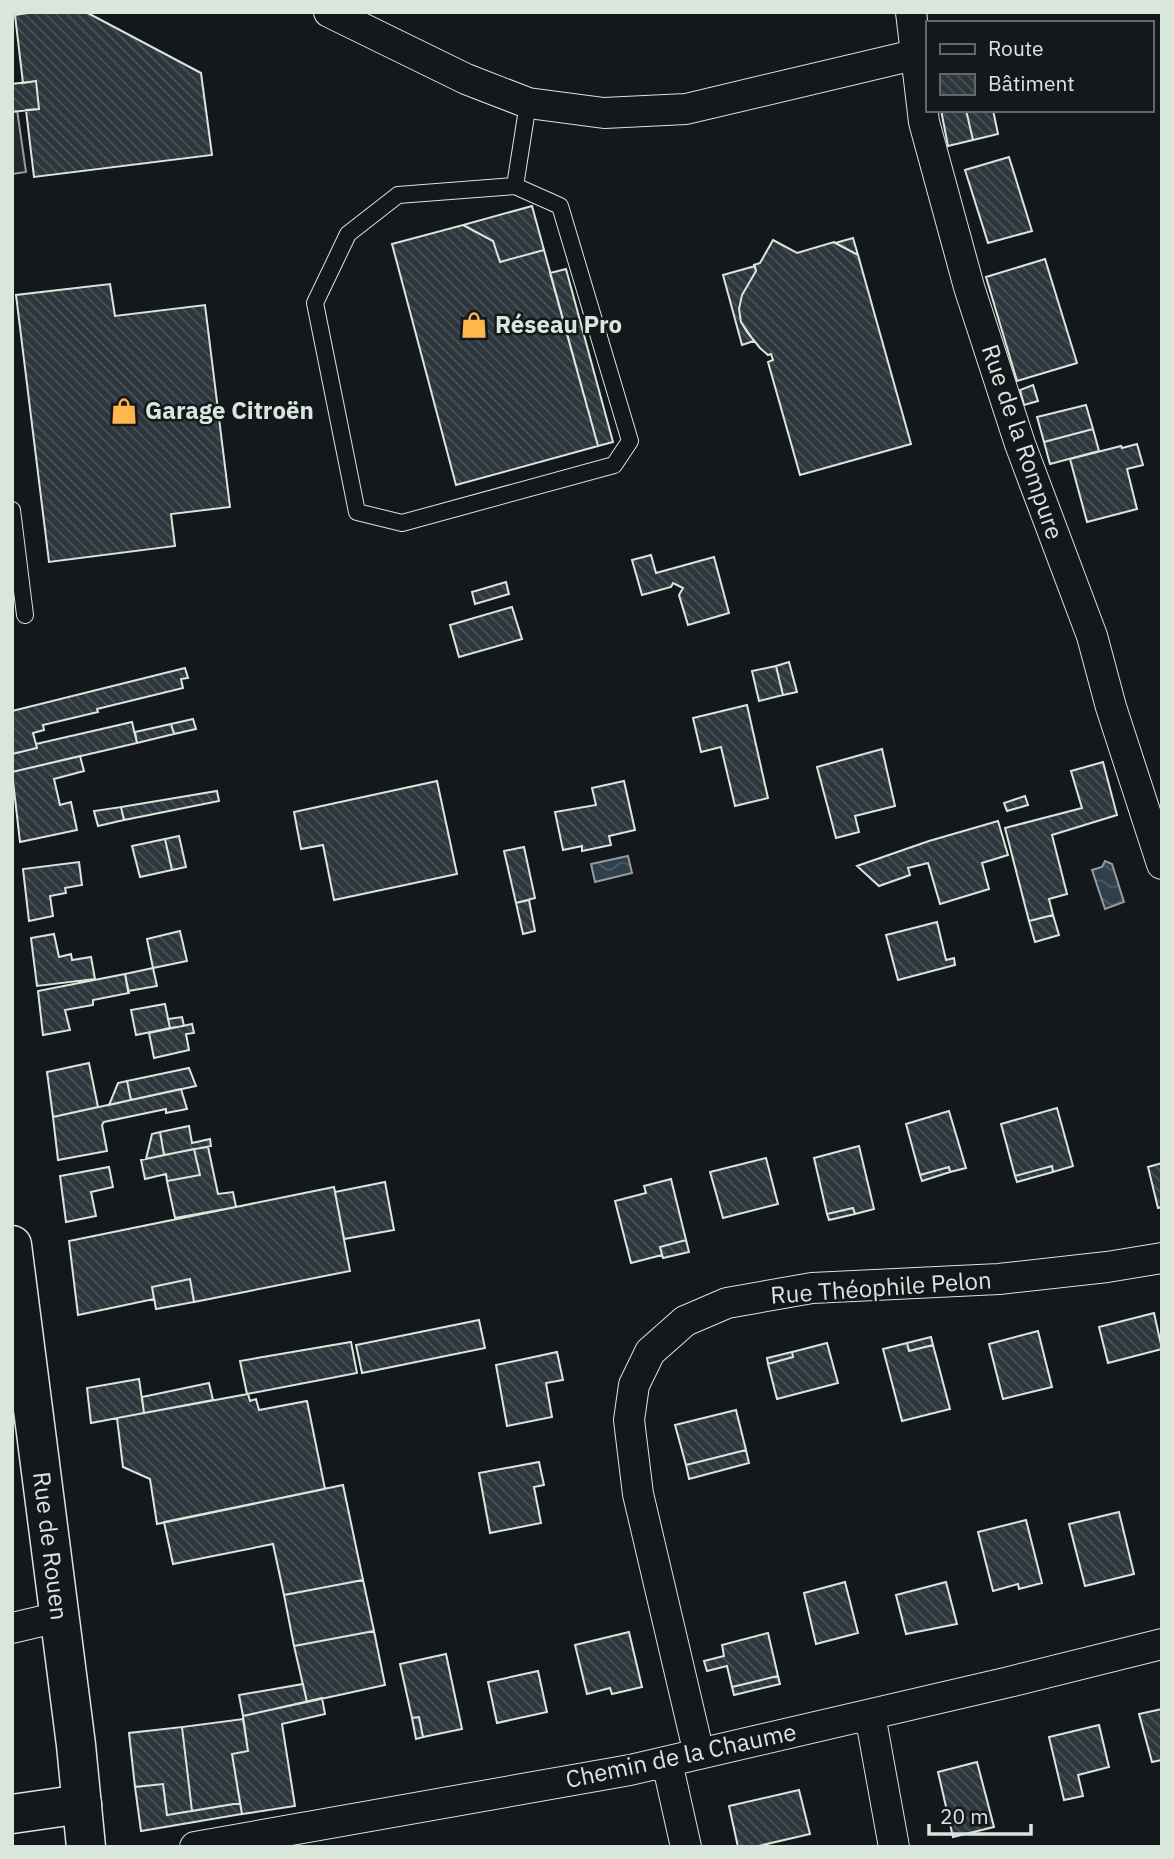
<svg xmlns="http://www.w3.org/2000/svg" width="1174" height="1859" font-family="'IBM Plex Sans',sans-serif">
  <defs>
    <pattern id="water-waves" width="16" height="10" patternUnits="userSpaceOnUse" patternTransform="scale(1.75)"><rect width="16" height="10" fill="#2f3f4d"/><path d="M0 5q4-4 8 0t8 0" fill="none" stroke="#4c5b66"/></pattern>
    <pattern id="building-back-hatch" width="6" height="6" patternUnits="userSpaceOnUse" patternTransform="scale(1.75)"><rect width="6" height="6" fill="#2c363c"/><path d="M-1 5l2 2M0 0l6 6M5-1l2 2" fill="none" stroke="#4a5358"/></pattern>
  </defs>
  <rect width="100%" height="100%" fill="#14181c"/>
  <path fill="#24282b" stroke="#939e99" stroke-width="2" d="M12 75 26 172 12 174Z"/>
  <path fill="url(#water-waves)" stroke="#939e99" stroke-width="2" d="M628 856 632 873 595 882 591 864Z
    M1105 861 1112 864 1124 902 1105 909 1092 870 1102 867Z"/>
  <path fill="url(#building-back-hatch)" stroke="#d8e6dc" stroke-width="2" d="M34 12H86L201 73 212 155 34 177 26 110 39 109 36 81 23 83 15 15Z
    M36 81 39 109 12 112V84Z
    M941 110H966L973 140 948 146Z
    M966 110H993L998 134 973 140Z
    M1009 157 1032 231 988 243 965 170Z
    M532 206 544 250 500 262 493 241 463 225Z
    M463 225 493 241 500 262 544 250 598 446 456 485 392 244Z
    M853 238 858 255 835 243Z
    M773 240 797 253 834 242 858 255 911 444 800 475 768 362 773 360 771 354 768 355 760 348 747 332 741 322 739 309 742 295 756 271 754 265 760 263Z
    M1045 259 1077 363 1017 381 986 277Z
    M755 266 756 271 742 295 739 309 741 322 754 341 742 345 723 275Z
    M566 269 613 442 598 446 550 273Z
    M110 284 115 316 205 305 230 507 171 514 175 546 49 562 16 295Z
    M1033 385 1038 401 1024 405 1020 390Z
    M1086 405 1093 429 1044 442 1037 417Z
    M1093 429 1099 451 1050 464 1044 442Z
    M1137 444 1143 465 1127 469 1137 509 1087 522 1070 459 1121 446 1122 448Z
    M651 555 656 573 714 557 729 613 688 625 679 595 683 588 673 583 671 587 642 595 632 560Z
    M506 582 509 594 475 604 472 592Z
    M512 607 522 639 459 657 450 625Z
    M789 662 797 692 783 695 776 666Z
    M776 666 783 695 759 701 752 671Z
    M185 668 188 678 181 679 183 688 97 709 98 712 43 725 44 730 33 733 37 748 12 754V711Z
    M747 705 768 798 735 806 721 747 701 752 693 718Z
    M193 719 196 729 174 734 171 724Z
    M132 722 137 743 12 772V754L37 748 36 744Z
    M171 724 174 734 137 743 135 732Z
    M882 749 895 806 855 816 859 832 836 838 817 767Z
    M80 756 84 771 54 779 60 805 71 802 77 830 20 842 12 772Z
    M1103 762 1117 815 1052 835 1067 894 1049 899 1053 915 1029 921 1005 828 1082 808 1071 771Z
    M437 781 457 874 334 900 323 845 301 849 294 812Z
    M624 781 635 830 609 836 611 845 582 851V846L563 850 555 812 596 805 592 788Z
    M217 791 219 801 124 820 121 807Z
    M1025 796 1028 805 1007 811 1004 803Z
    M121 807 124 820 98 826 94 811Z
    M998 821 1008 855 982 863 989 889 940 904 928 863 908 868 910 875 879 886 857 866 929 841Z
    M179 836 186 867 172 870 165 839Z
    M165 839 172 870 140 877 132 846Z
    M524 847 535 898 516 903 504 851Z
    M79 862 82 885 65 888 66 893 50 896 53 916 29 921 23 869Z
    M529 900 535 931 523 934 516 903Z
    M1053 915 1059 935 1035 942 1029 921Z
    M937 922 946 960 954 958 955 965 898 980 886 935Z
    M180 931 187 961 153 968 147 939Z
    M54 934 59 957 71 954 72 960 91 957 95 979 37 986 31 938Z
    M153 968 157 986 128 991 125 974Z
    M125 974 129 993 93 1000V1005L65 1010 70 1030 43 1035 38 991Z
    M165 1004 170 1028 136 1035 131 1010Z
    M182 1017 184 1026 170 1028 168 1019Z
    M192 1024 194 1033 186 1034 189 1050 154 1058 149 1033Z
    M89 1063 98 1107 53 1117 47 1072Z
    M189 1068 196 1086 131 1100 127 1081Z
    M127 1081 131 1100 109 1105 118 1083Z
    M181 1089 187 1109 166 1113V1109L104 1122 102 1125 107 1151 58 1160 53 1117Z
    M1057 1108 1073 1166 1053 1172 1052 1166 1015 1176 1001 1124Z
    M949 1111 966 1168 950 1172 949 1167 920 1175 906 1124Z
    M189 1126 192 1143 210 1139 211 1146 164 1155 160 1132Z
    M160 1132 164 1155 146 1159 152 1134Z
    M859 1146 874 1209 855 1214 853 1208 827 1214 814 1158Z
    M208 1147 218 1194 233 1192 236 1207 175 1218 167 1181 200 1175 194 1149Z
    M194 1149 200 1175 167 1181 166 1174 145 1179 141 1160Z
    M766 1158 778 1204 723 1218 710 1172Z
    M1162 1163V1207L1158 1208 1148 1167Z
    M1052 1166 1053 1172 1017 1182 1015 1176Z
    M109 1167 113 1187 91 1192 96 1216 66 1222 60 1176Z
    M949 1167 950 1172 922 1181 920 1175Z
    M671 1179 686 1240 660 1247 662 1255 631 1263 615 1201 646 1193 644 1186Z
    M385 1182 394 1230 344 1239 335 1192Z
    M334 1187 350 1271 194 1302 190 1279 152 1287 154 1299 78 1315 69 1241Z
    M853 1208 855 1214 829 1220 827 1214Z
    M686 1240 689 1252 663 1258 660 1247Z
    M190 1279 194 1302 156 1309 152 1287Z
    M1154 1313 1162 1349 1108 1363 1099 1327Z
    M479 1320 485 1348 362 1373 356 1345Z
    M1038 1331 1052 1387 1003 1399 989 1344Z
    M931 1337 933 1345 909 1351 907 1343Z
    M351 1342 357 1373 247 1394 240 1361Z
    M827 1343 838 1383 777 1399 768 1364 793 1357 792 1352Z
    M907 1343 909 1351 933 1345 950 1409 902 1421 883 1349Z
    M557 1352 563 1380 546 1383 552 1417 507 1426 496 1365Z
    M792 1352 793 1357 768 1364 767 1358Z
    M139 1379 144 1413 91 1423 87 1388Z
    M209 1383 213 1400 144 1413 142 1397Z
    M248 1394 250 1401 256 1399 259 1410 307 1401 325 1489 157 1524 150 1479 123 1467 117 1418Z
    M736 1410 746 1450 686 1465 675 1425Z
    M746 1450 749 1463 689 1479 686 1465Z
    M539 1462 544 1485 534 1487 541 1523 490 1533 479 1473Z
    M343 1485 363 1580 284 1595 273 1544 173 1564 164 1522Z
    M1119 1512 1134 1574 1085 1586 1069 1524Z
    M1026 1520 1042 1583 1019 1589 1018 1584 993 1591 978 1532Z
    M363 1580 374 1631 294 1646 284 1595Z
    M845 1582 858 1633 816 1644 804 1593Z
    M946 1582 957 1624 906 1634 896 1595Z
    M374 1631 385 1685 307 1702 294 1646Z
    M629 1632 642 1687 612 1694 610 1688 587 1694 575 1645Z
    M768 1633 778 1676 732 1687 727 1666 707 1671 704 1661 724 1656 722 1645Z
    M446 1654 462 1729 423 1737 419 1717 412 1718 400 1664Z
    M538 1671 547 1712 497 1723 488 1682Z
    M778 1676 780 1684 734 1695 732 1687Z
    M303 1684 307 1702 243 1716 239 1695Z
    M322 1698 325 1714 282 1724 295 1806 242 1814 232 1754 248 1751 243 1716Z
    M1162 1709V1760L1152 1762 1139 1714Z
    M419 1717 423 1737 416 1739 412 1718Z
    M243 1719 248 1751 232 1754 240 1803 192 1811 182 1727Z
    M1099 1725 1109 1767 1078 1775 1083 1796 1064 1800 1049 1737Z
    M182 1727 192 1811 167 1815 163 1784 135 1787 129 1733Z
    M977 1762 994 1827 953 1837 938 1772Z
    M163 1784 167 1815 240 1803 242 1814 141 1831 135 1787Z
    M799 1790 810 1834 754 1847H738L729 1806Z"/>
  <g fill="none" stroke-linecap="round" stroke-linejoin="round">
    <defs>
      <path id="service" d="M515 186 560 206 630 441 614 465 402 523 357 512 315 303 348 234 398 195Z
        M515 186 528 103
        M12 510 25 615"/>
      <path id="minor" d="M329 12 466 79 528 103 604 113 686 109 914 55
        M911 12 924 122 969 287 1020 444 1092 636 1111 707 1162 864
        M12 1628 59 1617
        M867 1715 873 1731 894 1847
        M699 1754 638 1494 629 1420 634 1385 650 1352 685 1321 727 1303 812 1288 999 1279 1107 1267 1162 1258
        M667 1762 686 1847
        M195 1847 630 1770 1009 1682 1162 1644"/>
      <path id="tertiary" d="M12 1814 82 1804"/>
      <path id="secondary" d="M12 1245 76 1745 86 1847"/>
    </defs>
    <use href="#service" stroke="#d8e6dc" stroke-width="18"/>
    <use href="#minor" stroke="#d8e6dc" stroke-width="32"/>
    <use href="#tertiary" stroke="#d8e6dc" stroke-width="41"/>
    <use href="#secondary" stroke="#d8e6dc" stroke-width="41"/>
    <use href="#service" stroke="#14181c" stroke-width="16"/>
    <use href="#minor" stroke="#14181c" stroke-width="30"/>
    <use href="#tertiary" stroke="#14181c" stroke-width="38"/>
    <use href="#secondary" stroke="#14181c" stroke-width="38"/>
  </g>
  <defs>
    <symbol id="shop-bare" viewBox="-9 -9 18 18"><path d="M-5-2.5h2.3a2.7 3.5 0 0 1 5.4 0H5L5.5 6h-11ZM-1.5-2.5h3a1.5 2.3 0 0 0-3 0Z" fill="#ffb74d" stroke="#14181c" stroke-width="2.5" paint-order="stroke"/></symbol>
  </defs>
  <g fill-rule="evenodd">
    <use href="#shop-bare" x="455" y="306" width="38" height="38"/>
    <use href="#shop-bare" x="105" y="392" width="38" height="38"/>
  </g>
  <g text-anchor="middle" stroke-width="5" stroke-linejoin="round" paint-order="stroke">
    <g font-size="24" font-weight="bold" fill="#d8e6dc" stroke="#14181c" text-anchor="start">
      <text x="495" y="333">Réseau Pro</text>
      <text x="145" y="419">Garage Citroën</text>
    </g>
    <g font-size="24" fill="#d8e6dc" stroke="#14181c">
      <text transform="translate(1022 442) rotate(71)" y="8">Rue de la Rompure</text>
      <text transform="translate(881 1288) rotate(-4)" y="8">Rue Théophile Pelon</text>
      <text transform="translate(50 1546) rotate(83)" y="8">Rue de Rouen</text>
      <text transform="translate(681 1756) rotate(-12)" y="8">Chemin de la Chaume</text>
    </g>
  </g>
  <rect width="1174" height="1859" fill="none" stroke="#d8e6dc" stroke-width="28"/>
  <rect x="926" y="21" width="228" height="91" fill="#14181c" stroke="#626a69" stroke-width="2"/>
  <rect x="940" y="44" width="35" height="10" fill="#14181c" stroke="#626a69" stroke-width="2"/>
  <text x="988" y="56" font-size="21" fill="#d8e6dc">Route</text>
  <rect x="940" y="74" width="35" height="21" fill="url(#building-back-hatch)" stroke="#626a69" stroke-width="2"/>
  <text x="988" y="91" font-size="21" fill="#d8e6dc">Bâtiment</text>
  <path d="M929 1824v10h102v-10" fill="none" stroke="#d8e6dc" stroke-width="3.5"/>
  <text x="940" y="1824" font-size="21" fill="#d8e6dc" stroke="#14181c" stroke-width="5" paint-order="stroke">20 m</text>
</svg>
